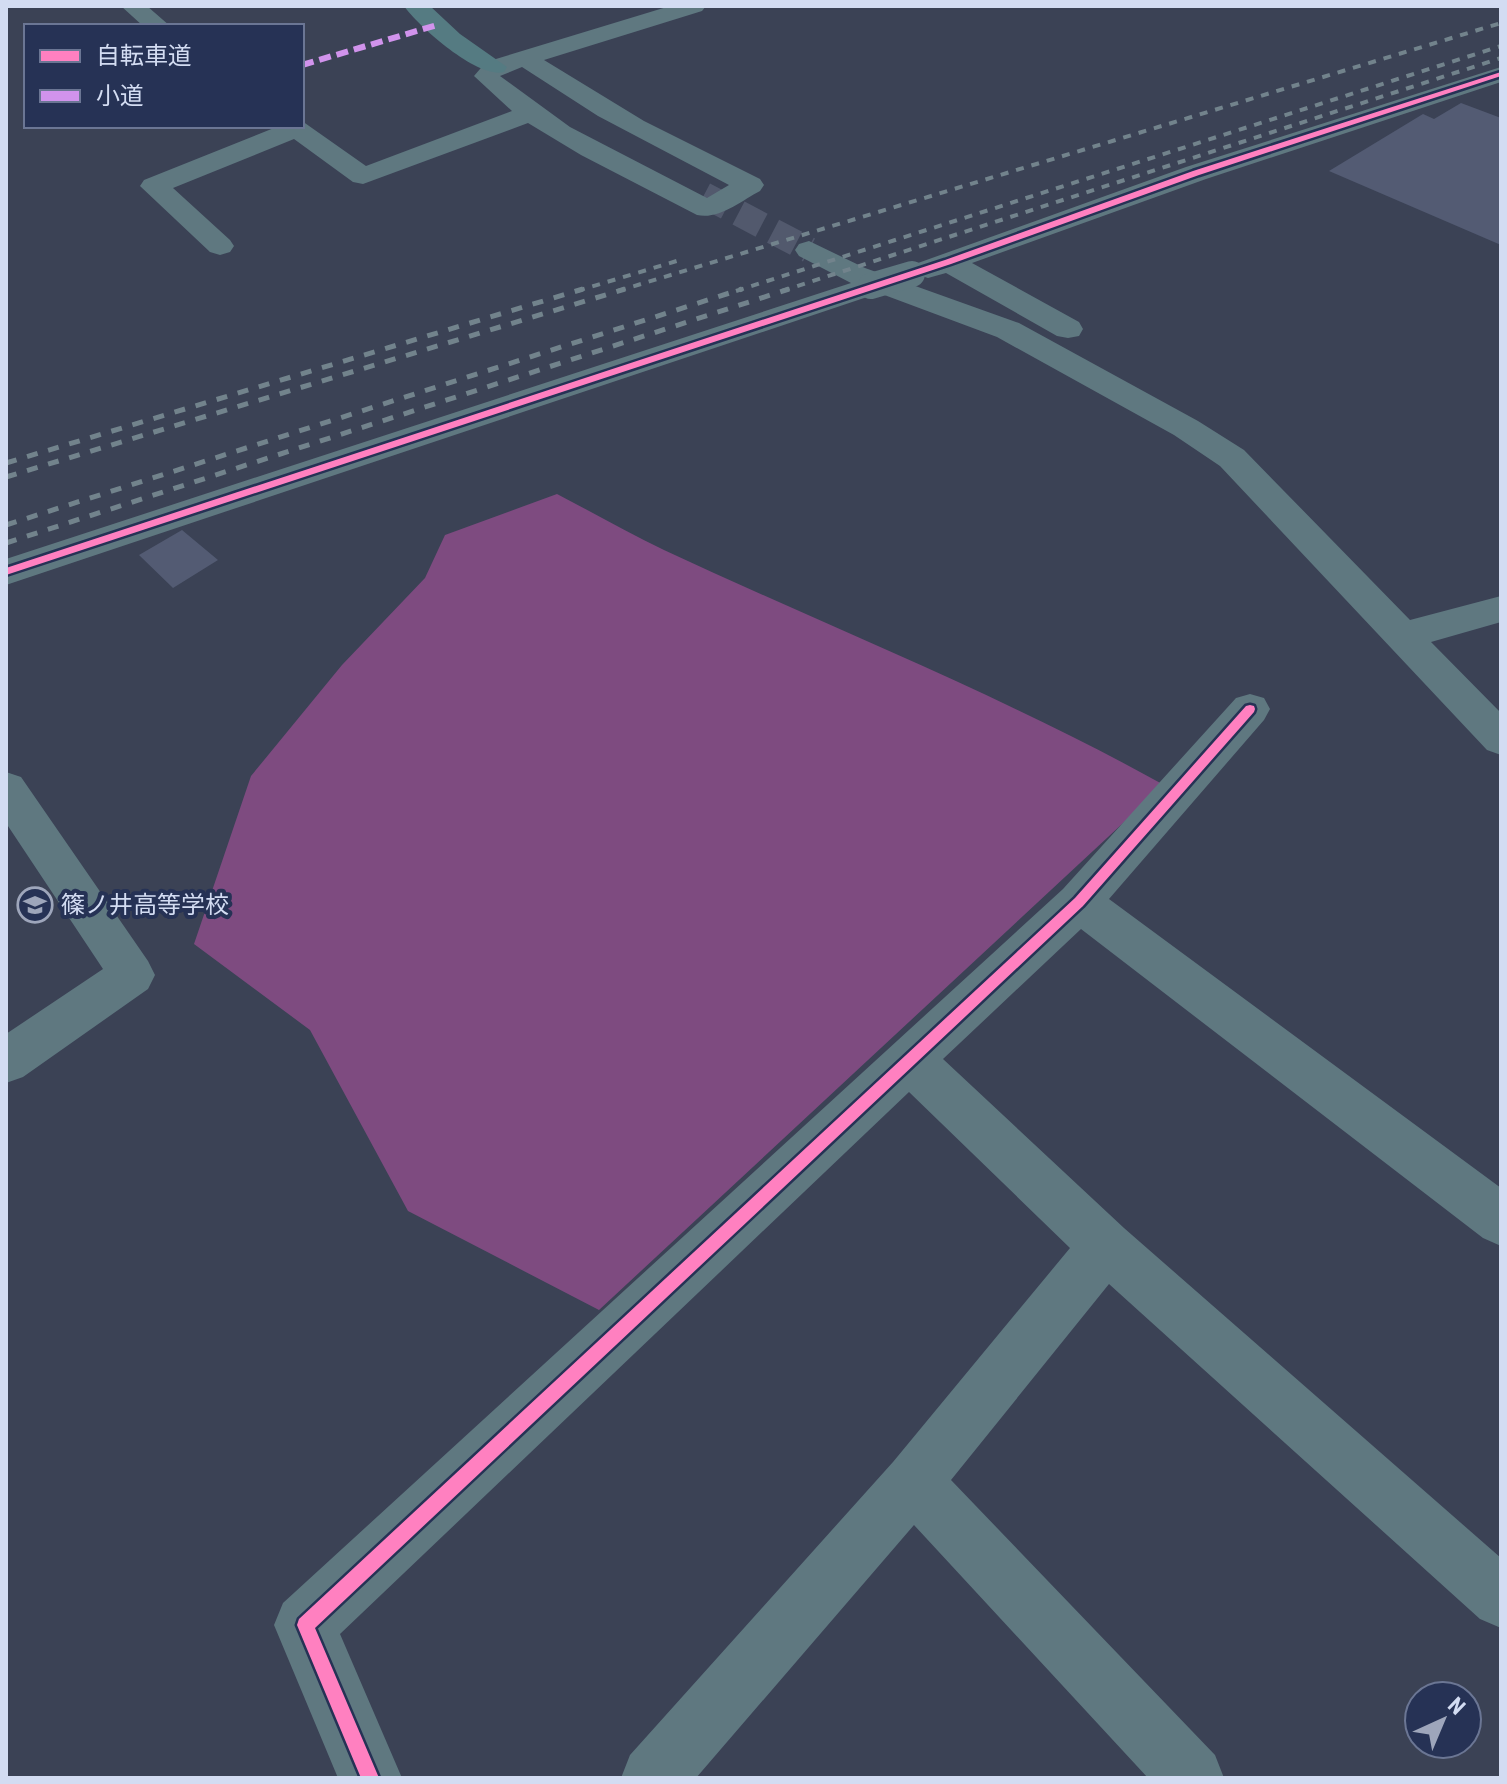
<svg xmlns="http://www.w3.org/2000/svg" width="1507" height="1784" font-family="'Roboto Condensed','Noto Sans JP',sans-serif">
  <rect width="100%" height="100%" fill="#3b4255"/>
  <path fill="#7e4b80" d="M557 494C592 512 628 533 664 550 831 628 1002 695 1164 785L599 1310 408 1211 310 1030 194 944 251 776 342 665 425 578 445 535Z"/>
  <path fill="#535b73" d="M1461 103 1501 118V245L1329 171 1423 114 1434 119Z
    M182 530 218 560 173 588 139 555Z"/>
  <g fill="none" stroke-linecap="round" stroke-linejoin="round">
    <path stroke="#52596d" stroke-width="26" stroke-dasharray="26 13" stroke-linecap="butt" d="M704 195 809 250"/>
    <path fill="#5f7880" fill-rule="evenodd" d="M121 6H147L170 26H143Z
      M670 6H706L702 11 544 60 644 121 760 179 764 185 760 191C741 201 719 220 697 215L581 155 528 123 363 184 353 182 294 139 173 188 230 240 234 246 230 252 220 255 210 252 140 186 144 180 279 126H302V121L366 166 512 111 474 76 486 62ZM522 67 598 116 729 185 707 198 570 127 500 76Z
      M1501 67V82L1206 179 972 263 1079 322 1083 329 1079 336 1068 338 1057 336 946 273 928 278 918 275 913 269 918 263 1186 167Z
      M809 241 865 268 1019 323 1198 421 1244 450 1410 620 1501 596V622L1431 642 1501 713V755L1487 750 1220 466 1174 435 997 337 879 293 6 585V559L851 283 799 256 795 250 799 244Z
      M1250 694 1264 698 1270 709 1264 720 1109 899 1501 1188V1246L1483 1238 1081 929 943 1059 1124 1228 1501 1558V1628L1480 1619 1109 1284 951 1480 1215 1755 1224 1778H1148L914 1525 696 1778H621L630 1755 893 1462 1070 1248 909 1092 340 1634 402 1778H338L274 1625 283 1603 1063 889 1236 698Z
      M6 772 21 777 148 961 155 975 148 989 23 1077 6 1083V1034L103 969 6 823Z"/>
    <path fill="#557b82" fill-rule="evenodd" d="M404 6H430L460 34 507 67 504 72C478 79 419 27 404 6Z"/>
    <path stroke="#72838c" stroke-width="4" stroke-dasharray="8 8" stroke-linecap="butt" d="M577 291 680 260
      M618 291 1501 23
      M736 291 1501 46
      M782 291 1501 58"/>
    <path stroke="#72838c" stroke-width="5" stroke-dasharray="11 11" stroke-linecap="butt" d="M6 463 583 289
      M6 477 625 289
      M6 525 742 289
      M6 543 789 289"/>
    <path stroke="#5f7880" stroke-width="26" d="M871 286 912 274"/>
    <path stroke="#d193ec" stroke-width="6" stroke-dasharray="12 6" stroke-linecap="butt" d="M302 65 437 25"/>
    <defs>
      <path id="cycleway" d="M1501 72V76L1199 175 951 264 6 575V568L945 260 1193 171Z
        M1250 705 1254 706 1255 709 1254 712 1083 906 315 1628 379 1778H361L297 1625 299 1619 1075 898 1246 706Z"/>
    </defs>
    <use href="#cycleway" stroke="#263255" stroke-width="5"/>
    <use href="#cycleway" fill="#ff80c0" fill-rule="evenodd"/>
  </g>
  <defs>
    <symbol id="school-ring" viewBox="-11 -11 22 22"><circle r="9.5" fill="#263255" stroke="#9ea6bb" stroke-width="1.5"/><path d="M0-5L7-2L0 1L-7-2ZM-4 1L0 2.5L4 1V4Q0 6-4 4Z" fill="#9ea6bb"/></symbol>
  </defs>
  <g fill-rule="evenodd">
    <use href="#school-ring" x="15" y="885" width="40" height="40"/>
  </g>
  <g text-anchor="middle" stroke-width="8" stroke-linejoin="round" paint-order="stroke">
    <g font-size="24" fill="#d3dcf2" stroke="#263255" text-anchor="start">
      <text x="61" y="913">篠ノ井高等学校</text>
    </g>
  </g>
  <rect width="1507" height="1784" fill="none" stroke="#d3dcf2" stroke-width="16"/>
  <rect x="24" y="24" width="280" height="104" fill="#263255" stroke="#6b7694" stroke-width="2"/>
  <rect x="40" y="50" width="40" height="12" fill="#ff80c0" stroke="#6b7694" stroke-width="2"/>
  <text x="96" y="64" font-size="24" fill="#d3dcf2">自転車道</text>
  <rect x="40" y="90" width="40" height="12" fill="#d193ec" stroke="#6b7694" stroke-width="2"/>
  <text x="96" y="104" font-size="24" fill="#d3dcf2">小道</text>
  <g transform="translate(1443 1720) rotate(44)"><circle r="38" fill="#263255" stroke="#6b7694" stroke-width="2"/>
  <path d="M0-6L14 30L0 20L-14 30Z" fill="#9ea6bb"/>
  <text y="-12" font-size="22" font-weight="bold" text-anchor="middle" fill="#d3dcf2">N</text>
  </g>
</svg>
